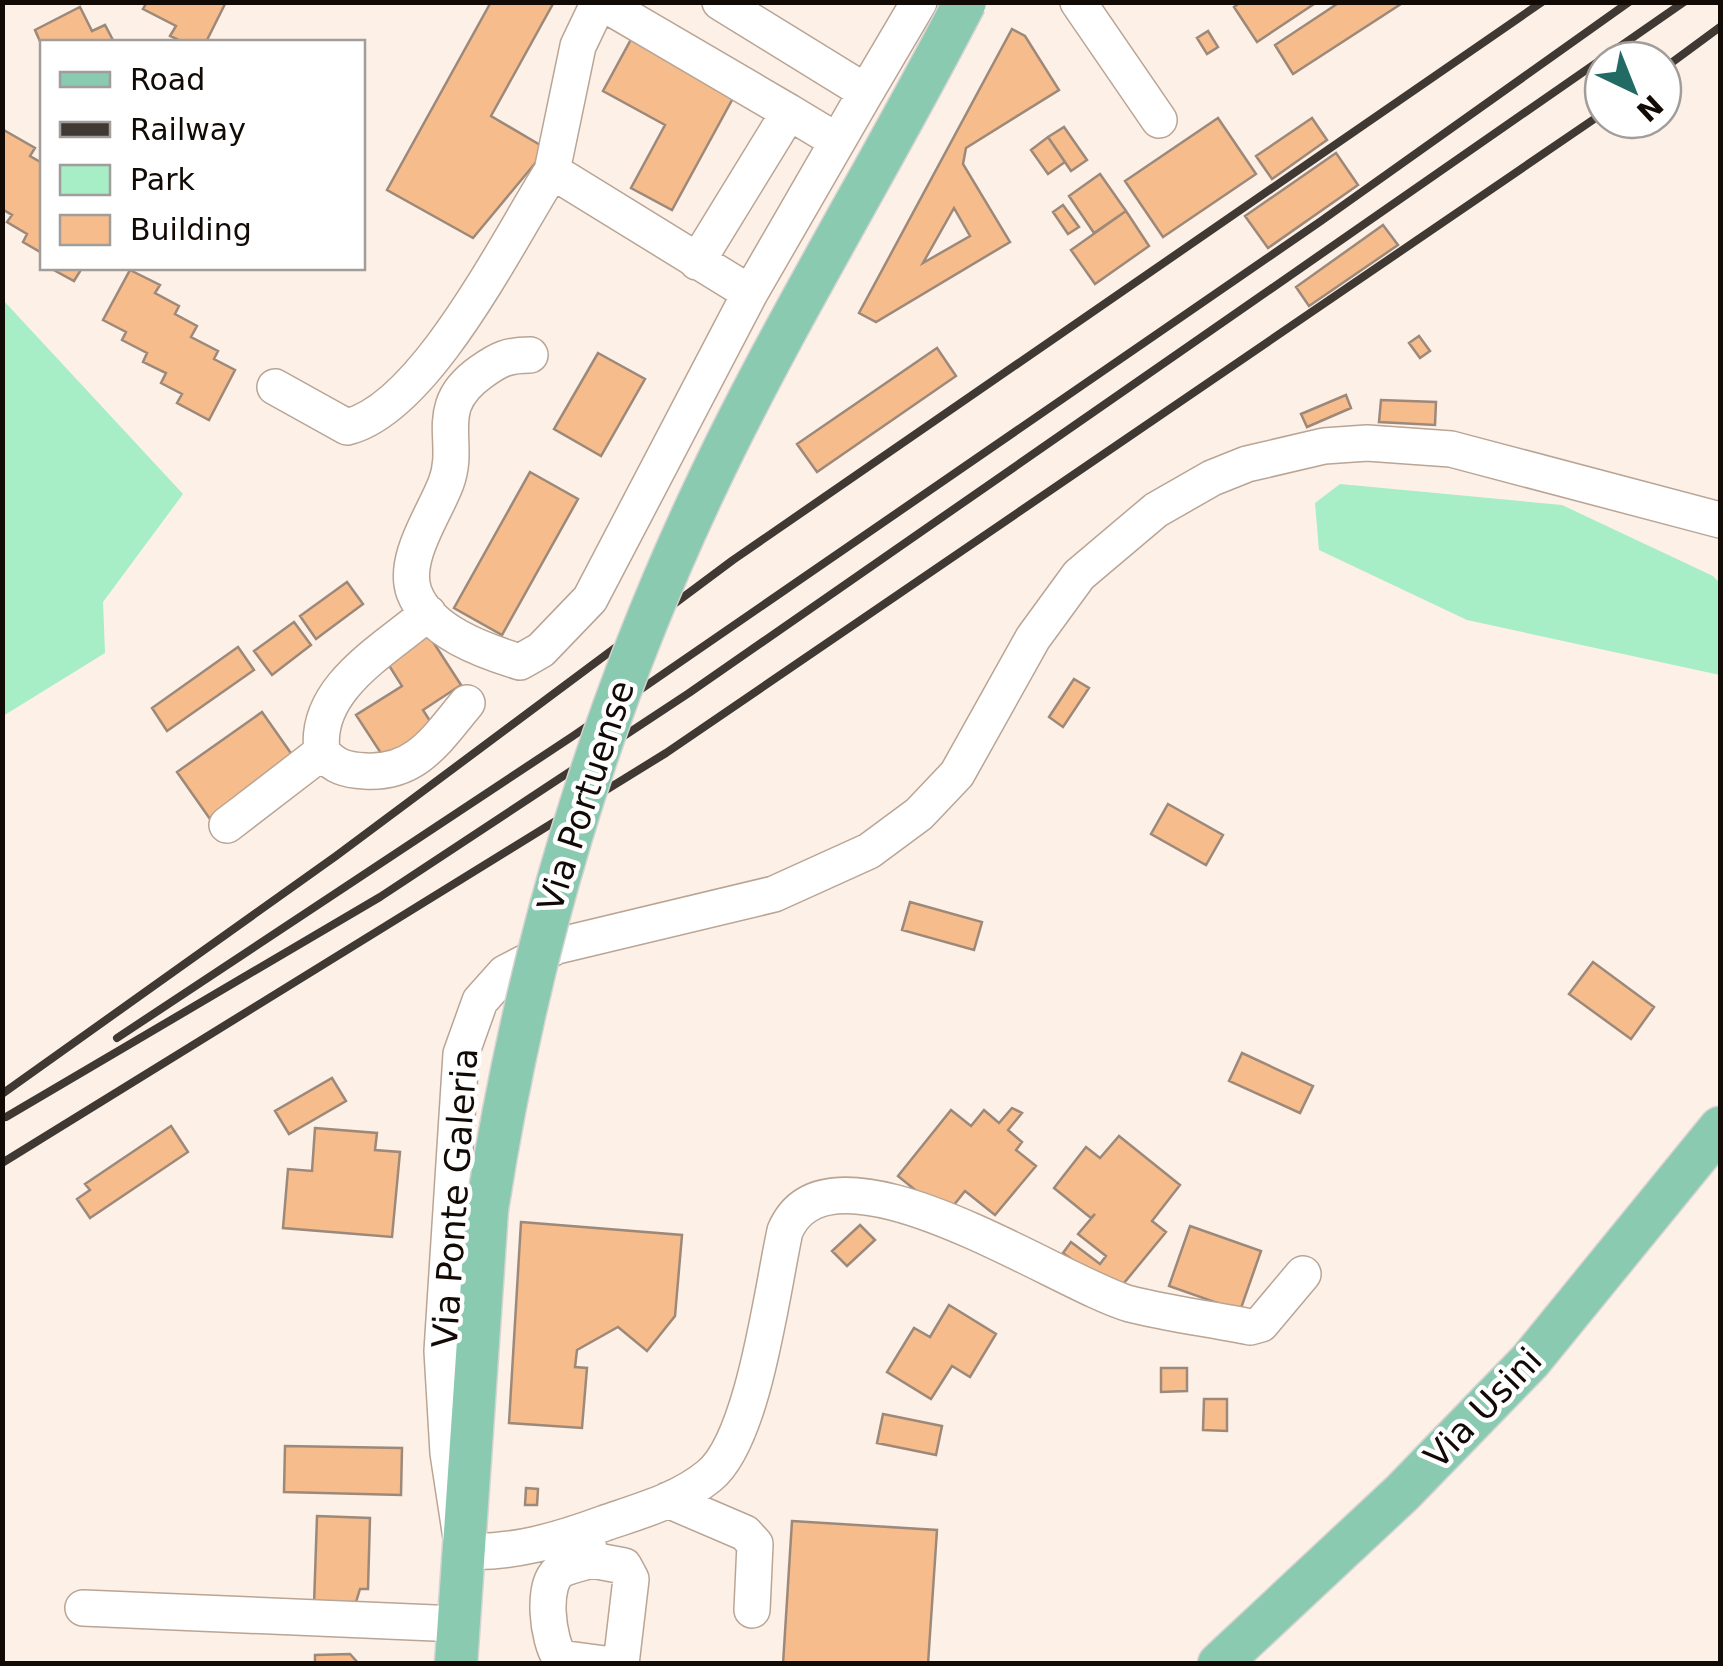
<svg xmlns="http://www.w3.org/2000/svg" width="1723" height="1666" font-family="'DejaVu Sans',sans-serif">
  <rect width="100%" height="100%" fill="#fdf0e6"/>
  <path fill="#a7edc5" d="M3 300 183 494 103 602 105 653 3 716Z
    M1340 484 1562 505 1713 576 1720 583V675L1467 620 1319 550 1315 503Z"/>
  <path fill="#f7bc8c" stroke="#9d897a" stroke-width="2.5" fill-rule="evenodd" d="M147 2H226L206 42H183L170 36 176 26 143 9Z
    M491 2H554L491 116 547 149 473 238 387 190Z
    M1241 2H1317L1257 42 1234 7Z
    M1340 2H1404L1293 74 1275 45Z
    M80 7 92 31 105 25 114 42 42 46 35 30Z
    M1012 29 1025 36 1059 90 966 148 963 164 1010 242 876 322 859 313ZM954 208 970 236 923 263Z
    M1208 31 1218 47 1207 54 1197 38Z
    M635 32 738 89 672 210 631 188 665 125 603 91Z
    M1218 118 1256 174 1163 237 1125 181Z
    M1312 118 1327 140 1272 179 1256 156Z
    M1064 127 1087 160 1071 171 1048 137Z
    M2 129 35 148 30 156 42 163V253L23 242 27 234 7 222 12 215 2 209Z
    M1048 137 1065 162 1048 174 1031 150Z
    M1336 153 1358 185 1268 248 1245 216Z
    M1100 174 1126 211 1094 233 1069 196Z
    M1063 205 1079 227 1068 234 1053 212Z
    M1126 211 1149 246 1095 284 1071 250Z
    M1383 225 1398 245 1309 306 1296 287Z
    M50 268H82L74 281Z
    M130 270 160 285 155 293 179 306 175 314 197 326 191 337 218 351 214 359 235 370 209 420 177 403 182 394 161 383 166 373 143 362 147 353 122 340 126 332 103 320Z
    M1419 336 1430 351 1420 358 1409 343Z
    M937 348 956 376 817 472 797 444Z
    M598 353 645 379 601 456 554 429Z
    M1346 395 1351 408 1307 427 1301 414Z
    M1381 400 1436 402 1435 425 1379 422Z
    M530 472 578 499 502 635 454 608Z
    M347 582 363 604 316 639 300 616Z
    M294 622 311 645 272 675 254 651Z
    M426 631 461 685 423 710 437 732 388 764 356 715 402 686 385 659Z
    M238 647 254 670 167 731 152 708Z
    M1074 679 1089 688 1063 727 1049 717Z
    M262 712 295 759 210 819 177 772Z
    M1168 804 1223 835 1206 865 1151 834Z
    M910 902 982 922 974 950 902 930Z
    M1593 962 1654 1007 1631 1039 1569 994Z
    M1242 1053 1313 1086 1300 1113 1229 1081Z
    M332 1078 346 1101 289 1134 275 1111Z
    M1012 1108 1022 1113 1008 1130 1022 1142 1016 1150 1036 1166 995 1215 965 1191 946 1215 898 1176 951 1110 971 1126 984 1110 999 1123Z
    M171 1126 188 1152 90 1218 77 1199 90 1190 85 1184Z
    M315 1128 377 1133 375 1150 400 1152 392 1237 283 1228 288 1169 312 1171Z
    M1119 1136 1180 1185 1152 1221 1166 1232 1124 1283 1106 1284 1063 1253 1071 1242 1100 1264 1106 1256 1078 1234 1095 1214 1091 1218 1054 1188 1086 1147 1100 1158Z
    M521 1222 682 1235 675 1316 647 1351 618 1327 577 1350 575 1367 587 1368 582 1428 509 1423Z
    M860 1225 875 1240 847 1266 832 1251Z
    M1190 1226 1261 1251 1240 1311 1169 1286Z
    M949 1305 996 1334 970 1377 952 1366 931 1399 887 1372 914 1328 930 1337Z
    M1161 1368H1187V1391L1161 1392Z
    M1204 1399H1227V1431L1203 1430Z
    M883 1414 942 1426 936 1455 877 1443Z
    M285 1446 402 1448 401 1495 284 1492Z
    M526 1488 538 1489 537 1505H525Z
    M317 1516 370 1518 368 1589H360L356 1602 314 1605Z
    M792 1521 937 1530 928 1664H783Z
    M350 1654 359 1664H315V1655Z"/>
  <g fill="none" stroke-linecap="round" stroke-linejoin="round">
    <defs>
      <path id="minor" d="M601 2 789 112
        M720 2 866 92 919 2
        M1078 2 1159 120
        M552 171 578 46 599 2
        M697 262 789 112 837 141
        M530 355C508 355 499 359 481 372 430 408 462 441 446 483 435 513 402 558 414 592 429 632 484 651 520 662L541 650 590 599 750 293 866 92
        M275 387 347 427C426 408 508 240 552 171L750 293
        M322 752C335 767 346 770 365 771 416 774 436 740 467 703
        M227 825 322 752C313 688 385 650 428 613
        M1303 1274 1261 1324 1250 1327C1211 1319 1169 1314 1130 1304 1061 1285 830 1126 785 1231 772 1290 754 1440 709 1476 680 1500 640 1511 605 1523 559 1540 512 1554 463 1551L448 1453 442 1351 461 1054 480 1001 505 973 557 946 774 894 869 851 919 814 957 774 1033 638 1079 575 1156 510 1212 478 1247 464 1324 446 1367 443 1451 449 1720 520
        M668 1500 745 1533 755 1544 752 1610
        M587 1541 592 1560 624 1566 631 1579 621 1664
        M592 1560C582 1563 570 1565 561 1570 540 1583 548 1641 560 1658L605 1664
        M83 1608 458 1624"/>
      <path id="major" d="M456 1664 487 1209
        M1219 1664 1403 1492 1530 1361 1720 1128"/>
    </defs>
    <use href="#minor" stroke="#b9a595" stroke-width="38"/>
    <use href="#major" stroke="#d4d3d2" stroke-width="45"/>
    <use href="#minor" stroke="#fff" stroke-width="35"/>
    <use href="#major" stroke="#89cab0" stroke-width="42"/>
    <path stroke="#403832" stroke-width="8" d="M1663 69 1720 27
      M117 1038 573 736 1321 221 1629 2
      M2 1094 336 856 733 560 1542 2
      M6 1117 380 897 689 693 1684 2
      M2 1163 666 753 1603 113"/>
    <defs>
      <path id="major-bridge" d="M487 1209C527 954 597 715 708 482 786 318 882 164 965 2"/>
    </defs>
    <use href="#major-bridge" stroke="#d4d3d2" stroke-width="45" stroke-linecap="butt"/>
    <use href="#major-bridge" stroke="#89cab0" stroke-width="42"/>
  </g>
  <g text-anchor="middle" stroke-width="9" stroke-linejoin="round" paint-order="stroke">
    <g font-size="35" fill="#110a05" stroke="#fff">
      <text transform="translate(586 796) rotate(-72)" y="12">Via Portuense</text>
      <text transform="translate(455 1198) rotate(-86)" y="12">Via Ponte Galeria</text>
      <text transform="translate(1483 1408) rotate(-46)" y="12">Via Usini</text>
    </g>
  </g>
  <rect width="1723" height="1666" fill="none" stroke="#110a05" stroke-width="10"/>
  <rect x="40" y="40" width="325" height="230" fill="#ffffff" stroke="#a09d9b" stroke-width="2.5"/>
  <rect x="60" y="72" width="50" height="15" fill="#89cab0" stroke="#a09d9b" stroke-width="2.5"/>
  <text x="130" y="90" font-size="30" fill="#110a05">Road</text>
  <rect x="60" y="122" width="50" height="15" fill="#403832" stroke="#a09d9b" stroke-width="2.5"/>
  <text x="130" y="140" font-size="30" fill="#110a05">Railway</text>
  <rect x="60" y="165" width="50" height="30" fill="#a7edc5" stroke="#a09d9b" stroke-width="2.5"/>
  <text x="130" y="190" font-size="30" fill="#110a05">Park</text>
  <rect x="60" y="215" width="50" height="30" fill="#f7bc8c" stroke="#a09d9b" stroke-width="2.5"/>
  <text x="130" y="240" font-size="30" fill="#110a05">Building</text>
  <g transform="translate(1633 90) rotate(137)"><circle r="48" fill="#ffffff" stroke="#a09d9b" stroke-width="2.5"/>
  <path d="M0-8L18 38L0 25L-18 38Z" fill="#226b64"/>
  <text y="-15" font-size="28" font-weight="bold" text-anchor="middle" fill="#110a05">N</text>
  </g>
</svg>
